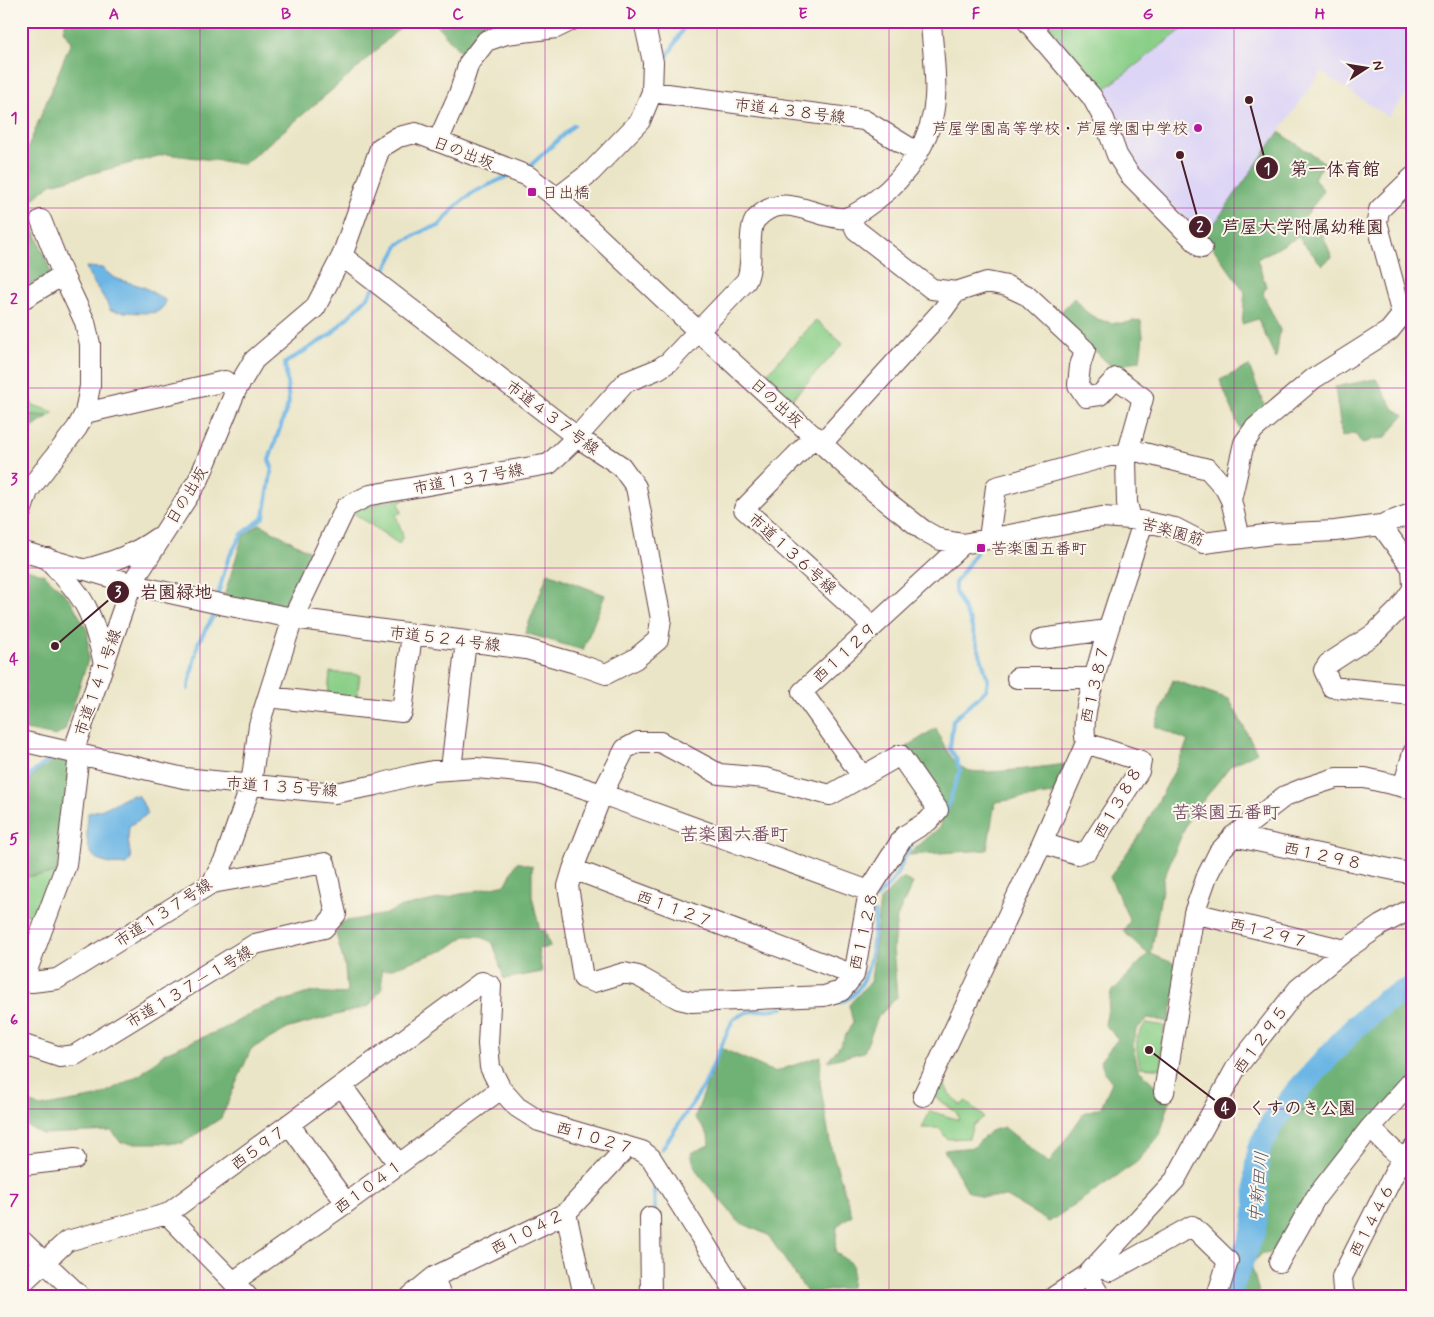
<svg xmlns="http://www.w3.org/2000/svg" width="1434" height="1317" font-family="Mynerve,'Klee One',sans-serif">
  <rect width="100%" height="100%" fill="#fbf7ec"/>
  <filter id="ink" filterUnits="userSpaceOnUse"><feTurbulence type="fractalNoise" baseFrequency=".02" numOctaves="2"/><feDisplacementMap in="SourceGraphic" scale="10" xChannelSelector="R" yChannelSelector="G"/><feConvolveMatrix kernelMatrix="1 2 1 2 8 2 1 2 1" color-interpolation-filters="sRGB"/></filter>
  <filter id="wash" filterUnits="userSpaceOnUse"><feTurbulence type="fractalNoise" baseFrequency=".0096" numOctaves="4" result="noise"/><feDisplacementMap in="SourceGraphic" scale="20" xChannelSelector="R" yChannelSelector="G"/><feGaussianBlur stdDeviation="1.12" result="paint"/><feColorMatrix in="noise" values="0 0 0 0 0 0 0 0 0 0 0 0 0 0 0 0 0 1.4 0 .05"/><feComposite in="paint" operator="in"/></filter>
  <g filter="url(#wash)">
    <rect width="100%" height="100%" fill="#ebe5c7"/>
    <path fill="#ddd5f6" d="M1037 21H1413V86L1388 117 1321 72 1205 237 1134 168Z"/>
    <path fill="#8acf88" stroke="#6a775a" d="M1044 21H1193L1105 89Z
      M816 320 843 344 792 399 766 375Z
      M21 385 33 405 54 412 49 416 21 414Z
      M406 498 399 503 402 512 396 515 403 536 399 544 352 512 359 507Z
      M330 672 360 675 357 697 328 694Z
      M57 873 39 921 21 911V877Z
      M1147 1023 1165 1026 1161 1055 1166 1069 1140 1067C1137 1049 1132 1037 1147 1023Z
      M941 1077 950 1095 961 1105 966 1101 984 1117 973 1125 969 1138 947 1139 939 1128H922L930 1111 959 1120 957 1113 933 1095Z"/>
    <path fill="#6fb274" stroke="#5c6850" d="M66 21H407L351 74 244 164 166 154 51 184 25 206 51 273 21 289V160L24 157 71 42 63 30Z
      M433 21H532L533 23 489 29 463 55Z
      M1279 132 1325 163 1314 178 1324 191 1304 218 1322 233 1332 257 1322 265 1298 237 1257 259 1266 286 1263 294 1280 330 1276 359 1258 319 1242 324 1245 292 1205 237Z
      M1074 298C1088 317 1101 324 1125 323 1131 322 1135 319 1141 321L1143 336 1140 361 1130 362 1116 371 1058 315Z
      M1249 366 1266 410 1241 432 1220 380Z
      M1376 379 1394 409 1404 415 1385 438 1374 439 1362 444 1355 433 1342 437 1335 387Z
      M21 414 49 416 21 436Z
      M260 524 314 554 287 609 224 596 243 536Z
      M21 567 45 575 70 599 88 632V660L65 730 56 736 21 729Z
      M548 573 605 595 583 650 525 633Z
      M1173 680 1229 699 1257 752 1230 766 1188 820 1164 877 1151 954 1180 966 1169 1022 1148 1018 1136 1030 1133 1046 1138 1069 1170 1100 1160 1135 1137 1162 1049 1222 1007 1197H982L968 1191 944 1150 974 1147 990 1131 1004 1127 1049 1163 1084 1113 1101 1107 1112 1082 1105 1073 1100 1061 1118 1039 1105 1025 1111 993 1148 954 1123 931 1130 921 1110 877 1141 833 1175 770 1188 741 1155 726Z
      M936 728C943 743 950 763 967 770 982 776 1048 766 1067 764L1053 794 995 802 987 850 908 855 941 826 944 803 902 750Z
      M60 757 67 758 71 765 57 873 21 877V793L35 773Z
      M517 862 532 866V896L540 931 545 930 550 947 538 949 542 972 504 979 493 943 480 936H465L445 950 387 970H381L382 988 369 1006 289 1028 251 1049 221 1118 183 1143H121L112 1131 42 1134 21 1123V1098L40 1107 97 1097 141 1074 165 1053 223 1029 259 1009 311 992 347 994 345 967 336 934 342 922 386 914 398 908 506 884Z
      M902 878 913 883 897 917 893 948 897 997 878 1017 864 1052 828 1061 841 1044 853 1022 849 1005 871 981 880 900Z
      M1413 996V1077L1283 1251 1263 1253 1251 1264 1260 1296 1232 1295 1257 1239 1266 1205 1263 1160 1267 1147C1309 1095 1353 1027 1413 996Z
      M721 1048 774 1072 821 1056 820 1083 831 1148 852 1215 837 1226 835 1252 853 1265 851 1287 808 1294 768 1235 739 1222 700 1176 695 1168 691 1153 709 1145 708 1135 695 1117Z"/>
    <path fill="#6cb6e5" stroke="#5b6a88" d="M86 267 102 268 114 278 144 287 165 300V304C162 308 160 311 156 312 150 314 113 312 110 310 104 294 91 283 86 267Z
      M131 795 139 796 148 814 129 826 128 840 131 859 126 865C120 864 112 865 106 863 82 857 87 832 88 813L103 809Z"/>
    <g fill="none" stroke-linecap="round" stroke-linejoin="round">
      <path stroke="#6cb6e5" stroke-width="4" d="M667 57 682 31 685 21
        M525 168 530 166 574 125
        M380 279 399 244 427 229 439 226 457 205 474 192 508 176
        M217 598 228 559 242 534 264 517 272 467 269 460 289 402 285 363 330 335 368 297 373 289
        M188 689 198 643 214 615 215 610
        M21 788 33 772 51 759
        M946 811 960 771 956 758 950 749 953 720 986 690 988 680 970 621 955 592V583L976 553
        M876 898C882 891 890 886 895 877 902 866 906 852 914 840
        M837 1002C871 998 874 940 875 913
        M662 1149 704 1086 733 1019 747 1012 783 1008
        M654 1188 655 1213"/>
      <path stroke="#6cb6e5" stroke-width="24" d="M1228 1296 1254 1230 1257 1204 1256 1172 1259 1149 1272 1123 1299 1089 1355 1027 1384 1002 1413 987"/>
    </g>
  </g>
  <g filter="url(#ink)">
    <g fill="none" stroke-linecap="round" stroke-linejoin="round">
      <defs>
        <path id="minor" d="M1027 21 1092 97 1104 119 1117 155 1129 174 1202 248
          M652 92 864 120 918 153
          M438 141 459 94 469 63 486 41 506 34 556 28 570 21
          M557 198 591 172 640 121 652 92 653 62 644 21
          M850 217 856 230 932 289 956 292 987 282 1007 286 1026 295 1085 350 1080 366 1078 385 1086 397 1100 395 1116 378 1143 398 1126 459 1127 503 1131 519
          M21 300 63 275
          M1402 315 1377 222 1379 210 1413 177
          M85 413 225 381 236 390
          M815 436 744 509 873 626
          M822 443 943 310 956 292
          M1128 449 1208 469 1225 488 1231 500 1240 538
          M1231 500 1244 443 1254 429 1313 379 1389 331 1402 315
          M21 512 28 491 77 428 85 413 90 386V344L85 322 63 275 41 220
          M1381 525 1412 568 1413 586
          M989 538 996 487 1105 457 1127 453
          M21 551 147 588 220 604 293 618 526 649 575 663 606 674 635 659 658 640 661 619 636 487 621 466 577 437 342 256
          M47 558C61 574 79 591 88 611 96 628 100 646 104 664
          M86 569C112 562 135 554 157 538
          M1413 589 1400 608 1374 634 1328 664 1324 670 1332 687 1413 695
          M1041 639 1107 630
          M1017 678H1094
          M268 697 402 712 412 634
          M21 741 184 778 335 793 376 785 413 775 433 771 476 768 539 774 602 794 869 891
          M73 752 132 583 199 479 236 390 254 360 315 308 342 256 380 148 398 137 416 133 528 176 557 198 699 332 876 493 923 530 941 540 963 544 1102 517 1131 519 1175 528 1204 543 1272 534 1335 531 1381 525 1413 513
          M451 769 466 641
          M862 776 802 692 963 544
          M1403 787 1413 753
          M1233 836 1413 874
          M1042 843 1077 854 1088 850 1139 771 1141 761 1086 743
          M573 869 568 886 583 978 594 982 624 973 638 976 679 999 692 1002 824 996 841 991 854 975 869 891 904 836 928 821 938 810 900 755 830 795 765 778 719 774 660 742H638L625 749 602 794 573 869 854 975
          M1194 913 1345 950
          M21 981 32 982 57 979 212 883 225 859 251 785 259 725 293 618 346 507 370 495 549 464 577 437 626 382 658 369 669 362 746 281C755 264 746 230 756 219 782 191 810 215 839 218 852 220 865 207 876 200 907 177 933 138 935 98 937 75 932 45 931 21
          M23 981 66 865 79 754
          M21 1044 60 1057 75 1055 255 944 324 928 336 914 325 863 212 883
          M342 1086 398 1164
          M1164 1092 1194 913 1207 876 1219 852 1236 834 1285 796 1305 788 1336 778H1365L1413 789
          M923 1096 1042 843 1086 743C1081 719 1090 695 1096 672 1109 621 1128 572 1143 522
          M289 1124 346 1203
          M1402 1159 1370 1128 1413 1080
          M21 1163 23 1165 75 1159
          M566 1213 584 1296
          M167 1214 247 1296
          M650 1217 651 1296
          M21 1240 80 1296
          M1279 1262 1316 1197 1370 1128
          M1097 1265 1111 1271 1192 1226 1228 1261 1217 1296
          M1087 1275 1100 1296
          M434 1277 441 1296
          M233 1282 346 1203 501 1089
          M21 1284 67 1241 167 1214 482 982 491 986 488 1044 490 1067 501 1089 517 1107 539 1121 642 1151 651 1158 738 1296
          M411 1296 434 1277 566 1213 627 1147
          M1055 1296 1087 1275 1175 1180 1236 1068 1298 989 1345 950 1381 925 1413 908
          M1345 1296 1343 1290 1342 1277 1400 1162 1413 1149"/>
      </defs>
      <use href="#minor" stroke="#623d42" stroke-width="22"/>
      <use href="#minor" stroke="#fff" stroke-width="20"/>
    </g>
  </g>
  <path fill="none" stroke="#b5179e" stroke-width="1" stroke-opacity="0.55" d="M200 21V1296M372 21V1296M545 21V1296M717 21V1296M889 21V1296M1062 21V1296M1234 21V1296M21 208H1413M21 388H1413M21 568H1413M21 749H1413M21 929H1413M21 1109H1413"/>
  <g fill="#b5179e" stroke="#fbf7ec" stroke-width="2">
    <circle cx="1198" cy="128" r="5"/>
    <rect x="527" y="187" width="10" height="10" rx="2.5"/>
    <rect x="976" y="543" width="10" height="10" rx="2.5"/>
  </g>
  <g text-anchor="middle" stroke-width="4" stroke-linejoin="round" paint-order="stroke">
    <g font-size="16" fill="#4a1f2b" stroke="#fbf7ec">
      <text transform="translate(790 110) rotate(7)" y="6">市道４３８号線</text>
      <text transform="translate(464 152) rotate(21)" y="6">日の出坂</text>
      <text transform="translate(777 402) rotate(42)" y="6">日の出坂</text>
      <text transform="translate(553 417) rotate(37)" y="6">市道４３７号線</text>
      <text transform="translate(468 478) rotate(-10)" y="6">市道１３７号線</text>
      <text transform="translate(186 495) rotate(-59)" y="6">日の出坂</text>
      <text transform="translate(1173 531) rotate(16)" y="6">苦楽園筋</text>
      <text transform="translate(793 553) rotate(42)" y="6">市道１３６号線</text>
      <text transform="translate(445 638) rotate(7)" y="6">市道５２４号線</text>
      <text transform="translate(844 652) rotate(-43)" y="6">西１１２９</text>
      <text transform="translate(97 682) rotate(-71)" y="6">市道１４１号線</text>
      <text transform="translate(1094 684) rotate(-77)" y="6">西１３８７</text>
      <text transform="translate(282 786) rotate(4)" y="6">市道１３５号線</text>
      <text transform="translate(1117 802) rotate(-60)" y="6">西１３８８</text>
      <text transform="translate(1323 855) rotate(12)" y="6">西１２９８</text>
      <text transform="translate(675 908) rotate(20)" y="6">西１１２７</text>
      <text transform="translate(163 912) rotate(-33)" y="6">市道１３７号線</text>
      <text transform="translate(863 931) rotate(-77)" y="6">西１１２８</text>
      <text transform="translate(1269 932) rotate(14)" y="6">西１２９７</text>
      <text transform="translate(189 986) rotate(-31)" y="6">市道１３７－１号線</text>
      <text transform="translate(1260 1039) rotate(-54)" y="6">西１２９５</text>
      <text transform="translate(595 1137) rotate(16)" y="6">西１０２７</text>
      <text transform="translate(258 1147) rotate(-36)" y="6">西５９７</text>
      <text transform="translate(368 1186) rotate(-36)" y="6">西１０４１</text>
      <text transform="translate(1371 1220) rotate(-63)" y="6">西１４４６</text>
      <text transform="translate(527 1231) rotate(-27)" y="6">西１０４２</text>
    </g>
    <g font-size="16" fill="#4a1f2b" stroke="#fbf7ec" text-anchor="start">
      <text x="1188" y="134" text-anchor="end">芦屋学園高等学校・芦屋学園中学校</text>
      <text x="542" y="198">日出橋</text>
      <text x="991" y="554">苦楽園五番町</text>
    </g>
    <g font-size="18" font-weight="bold" fill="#7a526c" stroke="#fbf7ec">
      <text x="1226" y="818">苦楽園五番町</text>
      <text x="734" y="840">苦楽園六番町</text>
    </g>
    <g font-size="18" font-style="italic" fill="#56546c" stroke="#fbf7ec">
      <text transform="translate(1258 1187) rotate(-84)" y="6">中新田川</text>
    </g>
  </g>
  <path fill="none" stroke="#4a1f2b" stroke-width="2" d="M1249 100L1267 168M1180 155L1200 227M55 646L118 592M1149 1050L1225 1108"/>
  <g fill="#4a1f2b" stroke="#fbf7ec" stroke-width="2">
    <circle cx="1249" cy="100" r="5"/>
    <circle cx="1180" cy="155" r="5"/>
    <circle cx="55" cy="646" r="5"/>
    <circle cx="1149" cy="1050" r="5"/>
    <circle cx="1267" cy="168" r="12"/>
    <circle cx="1200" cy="227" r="12"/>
    <circle cx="118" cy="592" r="12"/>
    <circle cx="1225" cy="1108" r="12"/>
  </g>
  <g font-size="15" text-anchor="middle" font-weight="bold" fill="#fff">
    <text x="1267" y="174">1</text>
    <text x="1200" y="232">2</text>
    <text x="118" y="597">3</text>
    <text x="1225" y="1113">4</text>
  </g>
  <g font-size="18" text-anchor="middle" font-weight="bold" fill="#4a1f2b" stroke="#fbf7ec" stroke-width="4" stroke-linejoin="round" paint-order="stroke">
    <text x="1335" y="175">第一体育館</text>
    <text x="1303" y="233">芦屋大学附属幼稚園</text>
    <text x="176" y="598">岩園緑地</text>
    <text x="1302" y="1114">くすのき公園</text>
  </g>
  <rect width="1434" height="1317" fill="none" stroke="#fbf7ec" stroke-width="55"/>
  <g transform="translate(1366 68) rotate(78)" stroke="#fbf7ec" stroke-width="4" paint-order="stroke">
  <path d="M0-4L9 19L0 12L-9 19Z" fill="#4a1f2b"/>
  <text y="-8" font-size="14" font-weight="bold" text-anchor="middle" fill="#4a1f2b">N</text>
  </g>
  <rect x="28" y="28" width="1378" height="1262" fill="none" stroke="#b5179e" stroke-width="2"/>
  <g font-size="16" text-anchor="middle" font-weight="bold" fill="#b5179e">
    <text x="114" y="19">A</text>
    <text x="286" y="19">B</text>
    <text x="458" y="19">C</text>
    <text x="631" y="19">D</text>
    <text x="803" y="19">E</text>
    <text x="976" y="19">F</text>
    <text x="1148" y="19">G</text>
    <text x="1320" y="19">H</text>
    <text x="14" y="123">1</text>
    <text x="14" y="304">2</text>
    <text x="14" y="484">3</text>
    <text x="14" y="664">4</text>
    <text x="14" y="844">5</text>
    <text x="14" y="1025">6</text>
    <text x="14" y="1205">7</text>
  </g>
</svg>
